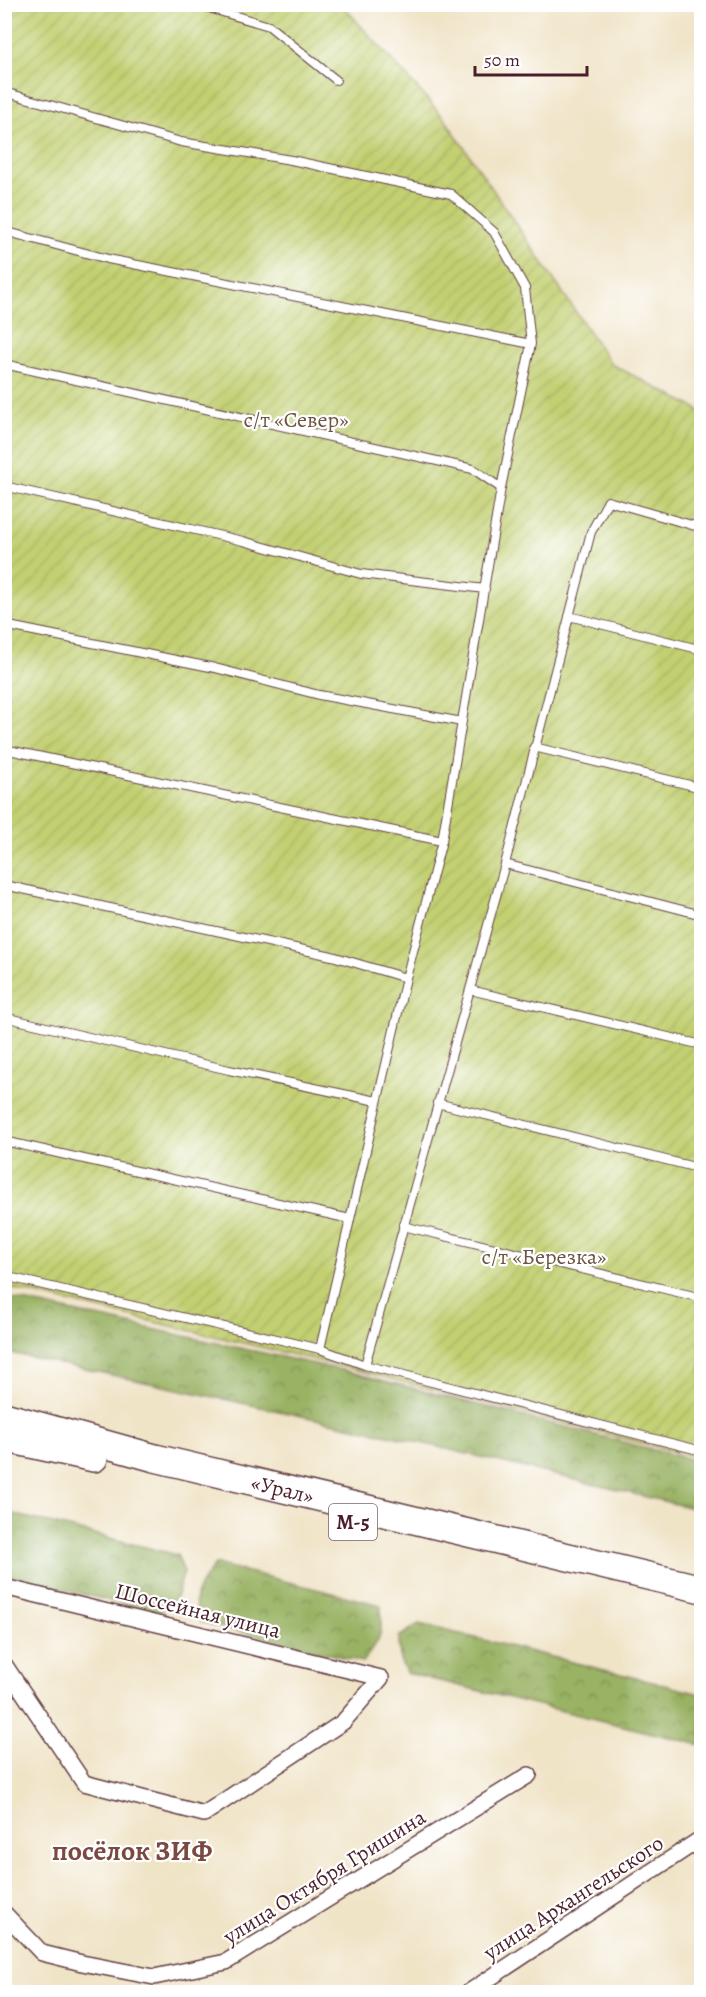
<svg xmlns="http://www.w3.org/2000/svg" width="706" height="1997" font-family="Alegreya,serif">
  <defs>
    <pattern id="forest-crowns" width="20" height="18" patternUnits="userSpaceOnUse" patternTransform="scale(1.5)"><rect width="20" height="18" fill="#99b264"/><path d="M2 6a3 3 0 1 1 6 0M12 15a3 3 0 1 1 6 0" fill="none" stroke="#7f9053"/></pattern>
    <pattern id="garden-furrows" width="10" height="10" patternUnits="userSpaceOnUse" patternTransform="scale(1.5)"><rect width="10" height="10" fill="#c2d072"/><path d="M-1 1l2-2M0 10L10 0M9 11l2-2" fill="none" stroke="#a8b263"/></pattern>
  </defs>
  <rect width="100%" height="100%" fill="#fff"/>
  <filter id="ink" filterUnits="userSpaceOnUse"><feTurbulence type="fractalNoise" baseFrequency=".0167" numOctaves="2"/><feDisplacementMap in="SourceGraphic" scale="12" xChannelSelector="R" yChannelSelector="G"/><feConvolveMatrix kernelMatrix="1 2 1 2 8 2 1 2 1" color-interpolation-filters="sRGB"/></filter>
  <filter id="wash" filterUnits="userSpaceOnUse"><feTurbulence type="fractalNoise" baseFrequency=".008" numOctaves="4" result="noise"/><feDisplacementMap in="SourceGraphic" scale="24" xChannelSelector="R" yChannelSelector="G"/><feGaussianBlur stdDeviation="1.35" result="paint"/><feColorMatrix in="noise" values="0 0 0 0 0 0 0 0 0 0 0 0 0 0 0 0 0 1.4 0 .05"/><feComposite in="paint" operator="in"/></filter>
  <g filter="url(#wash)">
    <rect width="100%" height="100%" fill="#f0e4c7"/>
    <path fill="url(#forest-crowns)" stroke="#726848" stroke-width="1.5" d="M5 1297 346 1371 701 1462V1510L371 1431 5 1352Z
      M5 1512 177 1555 184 1572 176 1597 159 1613 5 1575Z
      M216 1564 381 1605C382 1635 382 1639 362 1662L200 1622C189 1597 199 1584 216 1564Z
      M419 1624 701 1694V1745L407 1673 400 1660 399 1637Z"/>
    <path fill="url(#garden-furrows)" stroke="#86784e" stroke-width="1.5" d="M5 5H342L445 119 611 364 701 411V1458L354 1369 5 1287Z"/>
  </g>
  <g filter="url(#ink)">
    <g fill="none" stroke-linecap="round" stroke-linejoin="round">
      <defs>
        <path id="lane" d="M196 4 269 26 336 80
          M4 11 10 4
          M4 92 181 142 291 160 451 194 494 232 525 288 531 344 501 488 442 841 406 978 320 1349
          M4 231 108 259 531 344
          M4 364 473 469 501 488
          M4 486 243 541 361 574 485 589
          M569 616 702 650
          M4 625 215 668 319 695 462 722
          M534 747 702 788
          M4 749 442 841
          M505 864 702 915
          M4 885 332 956 406 978
          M470 990 702 1045
          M4 1017 229 1070 377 1101
          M437 1103 702 1169
          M4 1141 350 1219
          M403 1226 702 1298
          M4 1276 320 1349 365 1365 702 1451
          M365 1365 505 864 591 532 608 501 702 528"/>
        <path id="street" d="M4 1587 381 1678 343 1722 204 1814 84 1783 4 1664
          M4 1913 42 1953 82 1963 154 1977 226 1962 529 1775
          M469 1992 702 1838"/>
        <g id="highway">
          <path id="s1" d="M4 1416 155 1458 702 1589"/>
          <path d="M4 1438 94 1458"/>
        </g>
      </defs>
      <use href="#lane" stroke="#633d42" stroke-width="10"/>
      <use href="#street" stroke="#633d42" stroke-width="18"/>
      <use href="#highway" stroke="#633d42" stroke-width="30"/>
      <use href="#lane" stroke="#fff" stroke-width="8"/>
      <use href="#street" stroke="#fff" stroke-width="15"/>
      <use href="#highway" stroke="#fff" stroke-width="27"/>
    </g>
  </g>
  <g text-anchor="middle" stroke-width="4.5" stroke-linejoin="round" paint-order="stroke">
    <rect fill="#fff" stroke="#80626b" stroke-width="1.5" x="329" y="1504" width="48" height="36" rx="4.5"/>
    <g font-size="21" font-weight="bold" fill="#4a1f2b">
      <text x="353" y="1529">М-5</text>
    </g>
    <g font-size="22" fill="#6e5440" stroke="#fff">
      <text x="296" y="427">с/т «Север»</text>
      <text x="544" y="1264">с/т «Березка»</text>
    </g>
    <g font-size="22" fill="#4a1f2b" stroke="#fff">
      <text dy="8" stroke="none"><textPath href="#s1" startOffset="288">«Урал»</textPath></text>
      <text transform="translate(198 1610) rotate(14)" y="8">Шоссейная улица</text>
      <text transform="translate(324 1876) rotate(-32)" y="8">улица Октября Гришина</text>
      <text transform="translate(573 1897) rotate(-33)" y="8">улица Архангельского</text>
    </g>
    <g font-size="28" font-weight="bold" fill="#7a4a42" stroke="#fff">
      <text x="132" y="1860">посёлок ЗИФ</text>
    </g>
  </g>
  <rect width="706" height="1997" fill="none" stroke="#fff" stroke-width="24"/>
  <path d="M475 66v9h112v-9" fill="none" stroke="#4a1f2b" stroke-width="3"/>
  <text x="484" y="66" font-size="18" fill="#4a1f2b" stroke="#ffffff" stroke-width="4.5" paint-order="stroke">50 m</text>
</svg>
